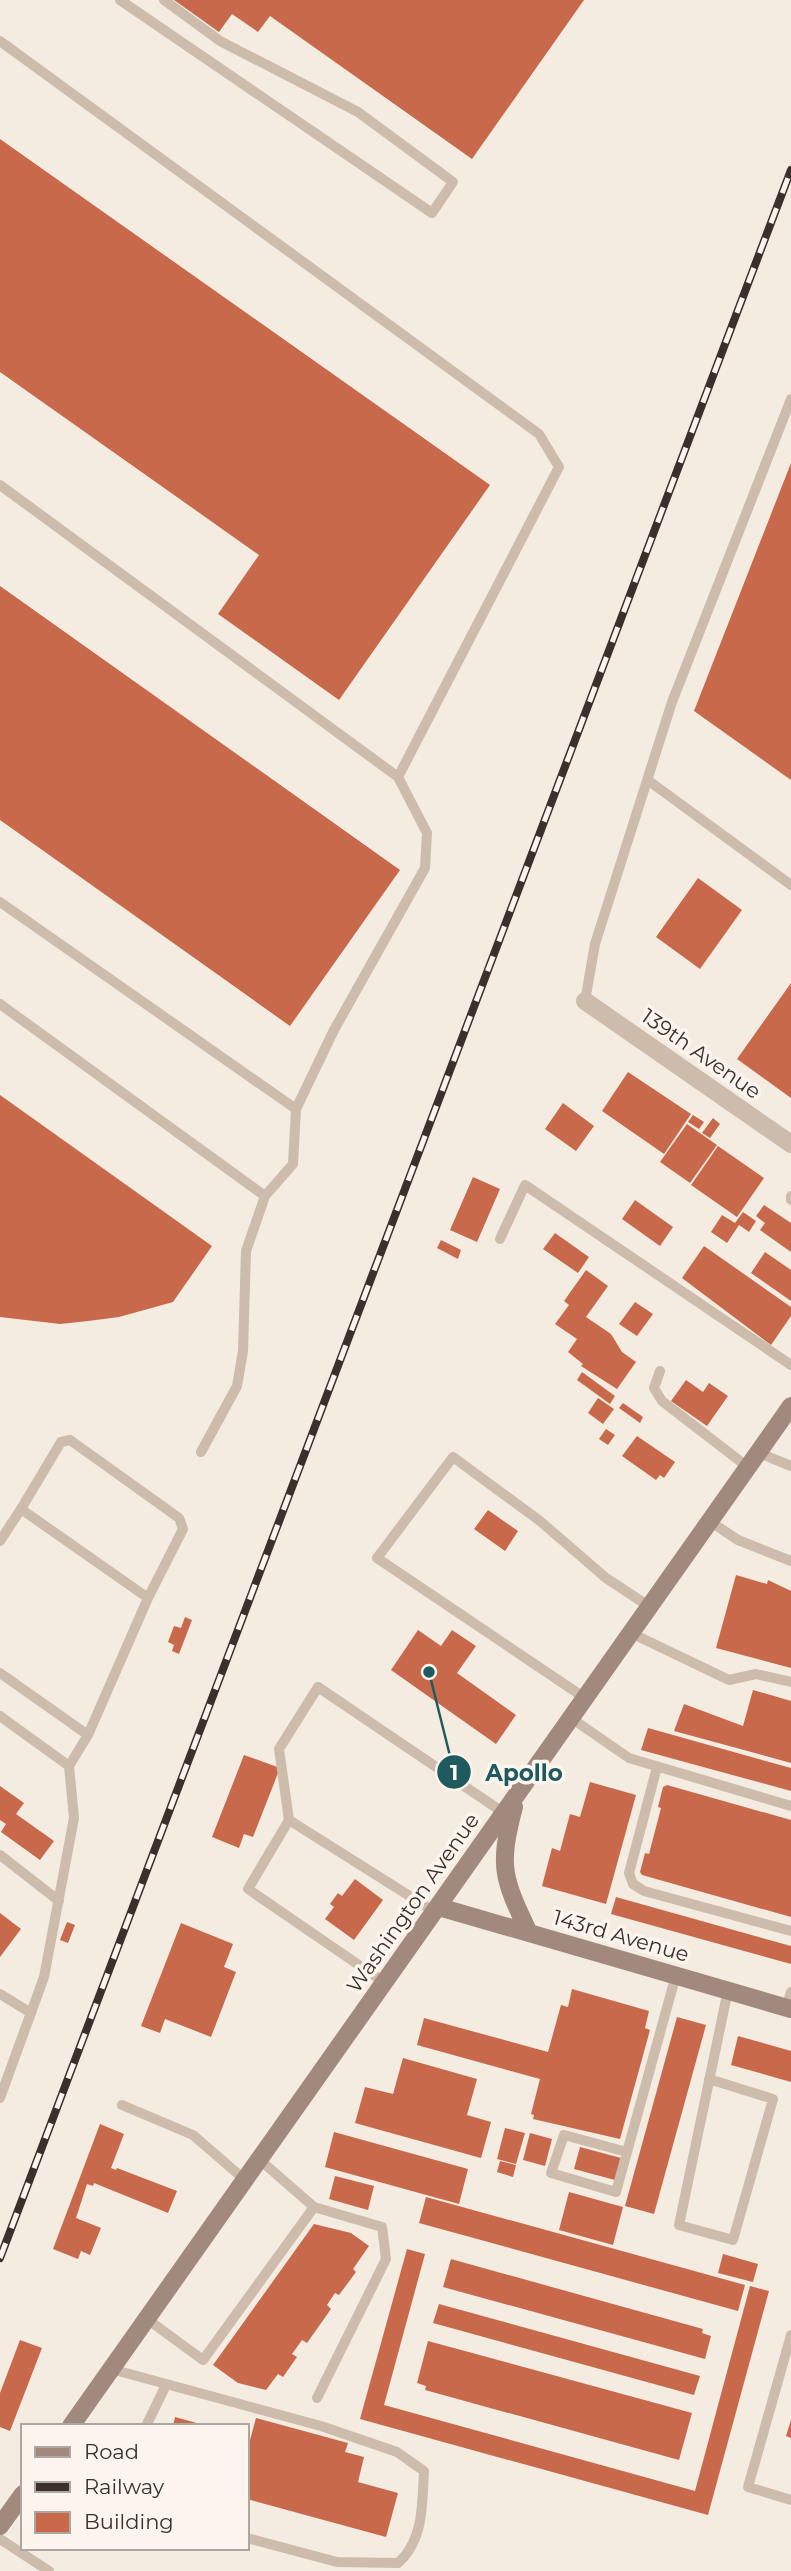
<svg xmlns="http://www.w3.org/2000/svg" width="791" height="2571" font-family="Montserrat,sans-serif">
  <rect width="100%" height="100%" fill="#f4ebe1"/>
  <path fill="#c8694b" d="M174 0H584L472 159 270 16 258 32 232 14 219 32Z
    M0 139 490 485 339 700 218 614 259 555 0 372Z
    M791 463V780L694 711Z
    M0 586 400 870 290 1026 0 820Z
    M698 878 742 910 700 969 656 937Z
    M791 983V1098L737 1059Z
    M628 1072 691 1114 664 1154 602 1111Z
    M0 1095 212 1246 173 1302 119 1317 88 1321 60 1324 0 1317Z
    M563 1103 594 1126 576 1151 545 1129Z
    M693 1115 704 1122 699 1129 688 1122Z
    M713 1118 720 1124 710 1138 702 1133Z
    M687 1124 717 1145 690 1183 660 1162Z
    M718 1146 764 1178 737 1217 691 1185Z
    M473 1177 500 1189 477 1242 450 1230Z
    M635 1200 673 1227 660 1246 622 1219Z
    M764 1205 791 1223V1252L760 1230 765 1223 756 1216Z
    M743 1212 756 1221 749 1232 739 1225 727 1243 711 1232 722 1215 735 1223Z
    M555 1233 589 1257 578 1273 543 1249Z
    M441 1240 461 1250 458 1259 437 1248Z
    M704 1246 791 1307V1316L771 1345 682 1278Z
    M765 1252 791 1270V1301L751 1273Z
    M586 1270 608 1286 586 1317 611 1334 622 1352 636 1362 617 1389 581 1366 583 1364 568 1352 577 1339 555 1324 569 1305 564 1301Z
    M635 1302 653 1314 637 1336 619 1324Z
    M582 1372 615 1396 610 1404 577 1380Z
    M686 1380 703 1392 709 1383 728 1396 707 1426 671 1401Z
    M598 1398 614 1409 603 1424 588 1413Z
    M623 1403 643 1417 640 1423 619 1408Z
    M606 1429 615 1435 608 1445 599 1439Z
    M637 1436 675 1462 664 1478 660 1475 656 1480 622 1456Z
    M488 1510 518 1531 505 1551 474 1529Z
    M736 1575 767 1584 768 1580 791 1591V1668L716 1648Z
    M185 1617 192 1620 179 1654 172 1651 174 1645 168 1642 174 1626 181 1628Z
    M418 1630 441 1646 452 1630 476 1646 457 1673 516 1715 496 1744 391 1670Z
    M753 1690 791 1701V1763L674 1731 684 1704 743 1726Z
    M648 1728 791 1768V1791L641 1750Z
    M244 1755 280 1768 253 1837 244 1834 239 1848 212 1837Z
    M590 1782 636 1795 606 1904 542 1886 552 1848 560 1851 570 1814 580 1817Z
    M667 1785 791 1820V1917L642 1875 640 1872 645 1853 649 1854 661 1808 658 1807 663 1787Z
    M0 1786 24 1803 16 1814 54 1841 40 1860 1 1832 6 1824 0 1820Z
    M355 1879 383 1900 354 1940 325 1919 334 1907 330 1904 338 1893 342 1896Z
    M616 1897 791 1946V1964L611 1914Z
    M0 1913 21 1929 0 1957Z
    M67 1922 75 1925 68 1943 60 1940Z
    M181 1923 233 1944 224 1967 236 1972 211 2037 165 2019 160 2033 141 2026Z
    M572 1989 649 2011 645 2028 650 2030 620 2139 533 2119 534 2115 531 2114 540 2079 417 2045 424 2018 548 2052 561 2005 568 2007Z
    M677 2017 706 2025 654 2214 625 2206Z
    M738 2036 791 2051V2082L731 2065Z
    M403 2058 477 2079 467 2115 491 2122 481 2158 355 2123 365 2087 393 2094Z
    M100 2124 124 2134 111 2168 116 2170 117 2168 177 2191 168 2213 94 2183 93 2186 87 2184 76 2218 101 2228 90 2255 81 2251 78 2259 53 2249Z
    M505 2128 525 2133 516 2164 497 2159Z
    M334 2132 468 2169 459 2204 325 2167Z
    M530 2133 552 2139 545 2166 523 2160Z
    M580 2147 621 2158 615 2180 574 2169Z
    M500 2161 516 2165 513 2177 497 2172Z
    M335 2176 374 2186 368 2210 329 2199Z
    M569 2192 623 2207 613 2245 559 2230Z
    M426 2197 745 2285 738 2311 419 2223Z
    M314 2224 351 2233 369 2246 353 2269 356 2272 339 2295 335 2293 327 2305 331 2309 307 2343 302 2340 292 2354 297 2357 283 2377 278 2374 266 2390 238 2383 213 2365Z
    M407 2249 425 2254 384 2405 695 2491 750 2286 769 2291 708 2515 360 2419Z
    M723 2254 758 2264 753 2282 718 2273Z
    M451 2259 703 2329 702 2333 711 2336 705 2359 443 2287Z
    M439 2304 700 2376 694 2395 433 2323Z
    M20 2340 42 2348 10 2431 0 2427V2393Z
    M428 2341 692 2413 679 2460 425 2390 426 2386 417 2383Z
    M175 2417 204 2425V2426H173Z
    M256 2418 348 2443 345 2452 364 2457 358 2482 398 2493 386 2537 247 2499V2451Z
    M791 2420V2438L786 2436Z"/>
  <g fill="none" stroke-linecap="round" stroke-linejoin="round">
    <path stroke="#cdbbac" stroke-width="10" d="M120 0 432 213 453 182 358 112 220 41 164 0
      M0 41 539 434 559 467 398 777
      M0 485 398 777 427 833 425 868 334 1030 296 1109 293 1164 265 1196 0 1004
      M649 781 791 885
      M0 902 296 1109
      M585 1001 595 944 672 702 791 399
      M791 1196V1200
      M500 1239 525 1185 791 1365
      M660 1371 654 1388 662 1401 749 1468
      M201 1452 237 1386 243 1351 246 1251 265 1196
      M759 1453 791 1466
      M21 1509 61 1442 70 1440 179 1518 183 1529 148 1598
      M711 1522 738 1540 791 1561
      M0 1541 21 1509 148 1598 88 1735 69 1766
      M631 1633 729 1680 756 1674 791 1682
      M0 1673 88 1735
      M585 1698 377 1558 453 1457 540 1521 606 1578 650 1607
      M0 1716 69 1766 74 1818 44 1977 0 2098
      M571 1718 629 1758 791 1806
      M657 1767 629 1873 633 1884 644 1891 791 1931
      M289 1820 248 1889 385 1983
      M0 1855 59 1901
      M435 1912 289 1820 279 1749 318 1687 504 1813
      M0 1994 31 2013
      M786 2007 791 1992
      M709 2079 773 2099 733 2240 679 2225 728 1990
      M122 2105 193 2135 245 2180
      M627 2152 564 2135 551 2173 616 2192 676 1975
      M260 2160 314 2207 382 2227 386 2259 317 2398
      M147 2319 203 2360 314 2207
      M791 2335 748 2487 791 2500
      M111 2369 321 2426 397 2452 424 2471C422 2504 424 2540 398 2563L337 2562 247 2538
      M146 2426 166 2385
      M0 2539 49 2571"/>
    <path stroke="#cdbbac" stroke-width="18" d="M585 1001 791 1144"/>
    <path stroke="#a18a7d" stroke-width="18" d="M514 1807C498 1867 503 1878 529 1933
      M439 1907 791 2009
      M71 2426 791 1406
      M0 2526 23 2494"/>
    <defs>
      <path id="rail" d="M0 2258 791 170"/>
    </defs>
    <use href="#rail" stroke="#3b302b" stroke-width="8"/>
    <use href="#rail" stroke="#fbf5ee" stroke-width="5" stroke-dasharray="16" stroke-linecap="butt"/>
  </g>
  <g text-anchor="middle" stroke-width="7" stroke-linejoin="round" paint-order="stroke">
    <g font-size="21" fill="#3b302b" stroke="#fbf5ee">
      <text transform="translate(701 1054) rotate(35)" y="7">139th Avenue</text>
      <text transform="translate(413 1903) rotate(-55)" y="7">Washington Avenue</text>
      <text transform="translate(621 1936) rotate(16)" y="7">143rd Avenue</text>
    </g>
  </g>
  <path fill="none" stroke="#1f5a5e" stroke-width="2.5" d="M429 1672L454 1772"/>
  <g fill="#1f5a5e" stroke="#fbf5ee" stroke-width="2.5">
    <circle cx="429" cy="1672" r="7"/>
    <circle cx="454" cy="1772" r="18"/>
  </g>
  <g font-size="21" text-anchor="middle" font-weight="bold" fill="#fff">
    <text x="454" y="1780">1</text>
  </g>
  <g font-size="23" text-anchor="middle" font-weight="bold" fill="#1f5a5e" stroke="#fbf5ee" stroke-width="7" stroke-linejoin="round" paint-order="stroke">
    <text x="524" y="1781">Apollo</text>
  </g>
  <rect x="21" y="2424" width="228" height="126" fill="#fbf5ee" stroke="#aea6a0" stroke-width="2"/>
  <rect x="35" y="2447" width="35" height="10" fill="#a18a7d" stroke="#aea6a0" stroke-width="2"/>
  <text x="84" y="2459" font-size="21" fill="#3b302b">Road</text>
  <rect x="35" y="2482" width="35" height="10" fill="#3b302b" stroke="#aea6a0" stroke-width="2"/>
  <text x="84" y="2494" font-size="21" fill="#3b302b">Railway</text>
  <rect x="35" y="2512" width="35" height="21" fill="#c8694b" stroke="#aea6a0" stroke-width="2"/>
  <text x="84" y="2529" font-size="21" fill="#3b302b">Building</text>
</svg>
